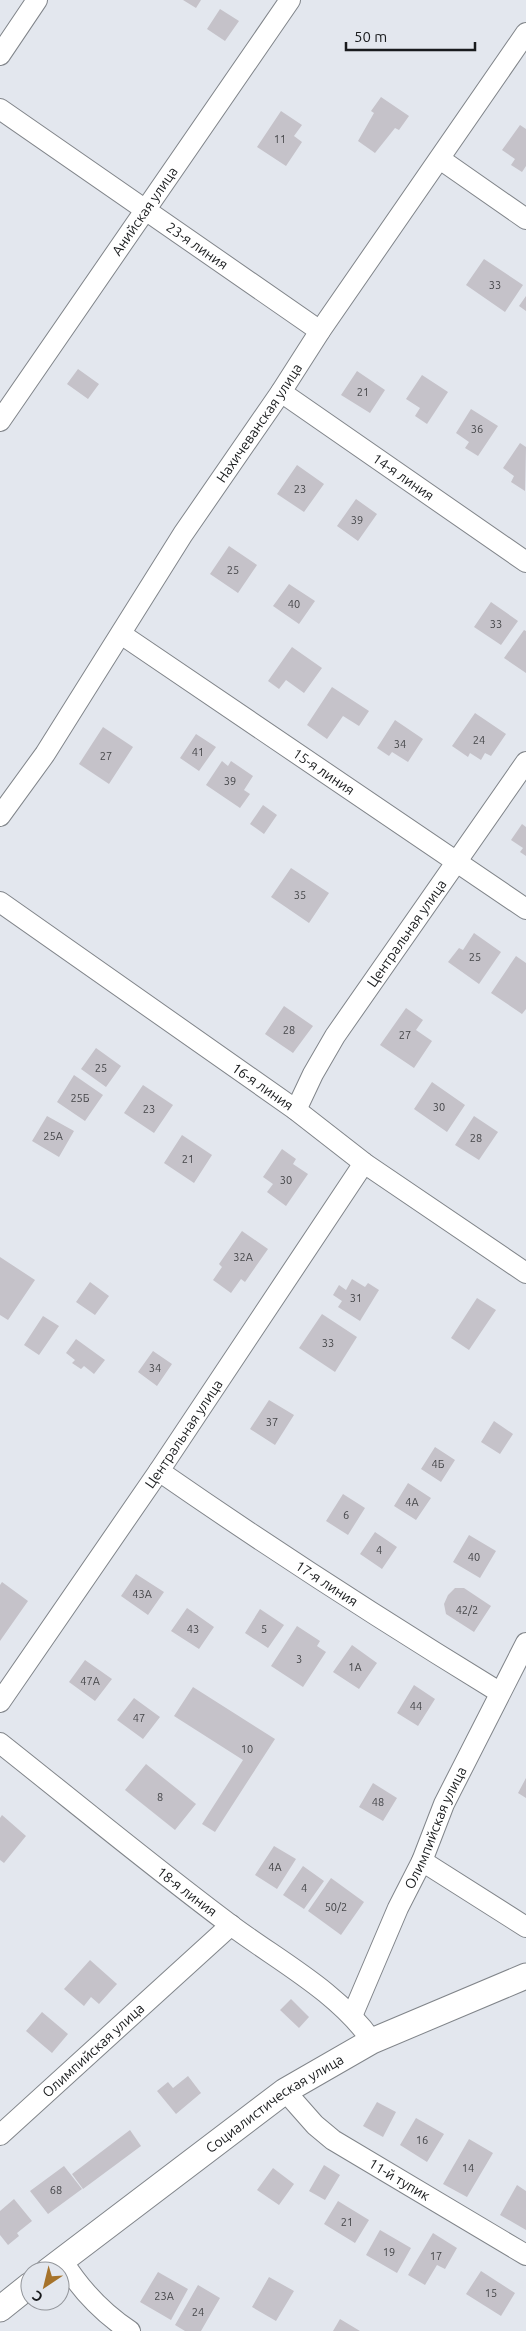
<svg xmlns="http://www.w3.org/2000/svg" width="526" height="2331" font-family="Ubuntu,sans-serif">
  <rect width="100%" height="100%" fill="#e3e7ee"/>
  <path fill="#c5c2c9" d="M183 0H201L196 8Z
    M220 9 239 21 225 41 207 29Z
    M381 97 409 116 399 130 395 128 375 153 358 141 374 113 371 111Z
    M281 111 302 125 294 136 302 142 286 166 257 147Z
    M520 125 526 129V166L522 172 511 165 515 159 502 150Z
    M484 259 523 285 505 312 466 285Z
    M526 296V311L519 306Z
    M78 369 99 384 88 399 67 384Z
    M357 371 385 390 370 413 341 395Z
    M422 375 448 392 427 424 415 416 420 408 406 399Z
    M471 409 498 426 478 456 465 448 469 442 456 433Z
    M520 443 526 447 525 491 511 482 514 476 503 468Z
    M297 465 324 484 304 512 277 494Z
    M356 499 377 514 358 541 337 526Z
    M229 546 257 565 238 593 210 574Z
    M289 584 315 601 299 624 273 606Z
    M491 602 518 621 501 645 474 627Z
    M524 630 526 631V673L504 658Z
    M292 647 322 668 304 693 286 680 279 689 268 681Z
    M332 687 369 711 359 726 343 716 327 739 307 725Z
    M475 713 506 734 491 756 485 753 481 760 470 753 468 757 452 746Z
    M395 720 423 739 408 762 392 752 389 756 377 748Z
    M103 727 133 747 109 784 79 764Z
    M196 734 216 747 199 771 180 758Z
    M222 761 228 766 231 761 253 776 244 790 250 794 240 808 206 785Z
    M263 805 277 815 264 834 250 824Z
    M522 824 526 827V856L520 852 523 848 511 840Z
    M291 868 329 893 309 923 271 897Z
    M474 933 501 952 479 984 448 962 459 948 463 950Z
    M516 956 526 963V1009L522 1014 491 993Z
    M284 1006 313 1026 293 1053 265 1034Z
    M406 1008 423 1020 416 1030 432 1041 414 1068 380 1045Z
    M96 1048 121 1066 106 1087 81 1069Z
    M74 1075 103 1095 85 1121 57 1102Z
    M432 1082 465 1105 447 1132 414 1109Z
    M143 1085 173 1105 154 1133 124 1113Z
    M47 1116 74 1131 59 1157 32 1141Z
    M474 1116 498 1132 479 1160 455 1145Z
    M182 1135 212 1155 194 1183 164 1163Z
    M282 1149 296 1159 293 1164 308 1174 286 1206 267 1192 273 1184 263 1177Z
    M242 1231 268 1249 245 1282 241 1279 231 1293 213 1280 222 1267 219 1264Z
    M0 1257 35 1280 8 1320 0 1315Z
    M352 1279 365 1287 368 1283 379 1290 360 1321 338 1307 342 1301 333 1295 339 1285 346 1290Z
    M90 1282 109 1296 95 1315 76 1302Z
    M477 1298 496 1310 469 1350 451 1338Z
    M322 1314 357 1337 335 1372 299 1348Z
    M43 1316 59 1326 39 1355 24 1345Z
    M76 1339 105 1360 94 1374 84 1366 81 1369 72 1363 75 1360 66 1353Z
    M153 1351 172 1364 157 1386 138 1372Z
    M269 1400 294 1415 275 1445 250 1429Z
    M494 1421 513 1434 500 1454 481 1442Z
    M435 1447 455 1460 441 1482 421 1469Z
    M408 1483 431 1498 416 1520 394 1506Z
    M343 1494 365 1508 348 1535 326 1521Z
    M375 1532 397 1547 382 1569 360 1554Z
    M469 1535 496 1551 480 1578 453 1562Z
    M136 1574 164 1592 148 1615 121 1596Z
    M2 1582 28 1601 0 1641V1585Z
    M455 1588H464L491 1606 474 1632 446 1614 444 1604 448 1595Z
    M187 1608 214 1627 199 1649 171 1631Z
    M260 1609 284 1625 268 1648 245 1633Z
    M297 1626 320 1641 317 1646 326 1652 303 1687 271 1666Z
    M352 1645 377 1663 359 1689 333 1672Z
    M85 1660 112 1679 95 1701 69 1682Z
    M414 1685 435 1699 418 1726 397 1713Z
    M193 1687 275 1739 215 1832 202 1824 243 1760 174 1716Z
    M134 1698 160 1717 143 1739 117 1720Z
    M146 1764 196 1804 175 1830 125 1790Z
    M526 1778V1798L518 1793Z
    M373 1783 397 1798 383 1821 359 1807Z
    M2 1815 26 1836 4 1863 0 1860V1818Z
    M274 1846 296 1859 277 1889 255 1875Z
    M303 1866 324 1881 304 1909 283 1895Z
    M331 1878 364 1902 341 1935 308 1911Z
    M90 1960 117 1984 99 2004 91 1997 84 2006 64 1989Z
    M291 1999 309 2017 299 2028 280 2010Z
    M42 2012 68 2034 52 2053 26 2031Z
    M188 2076 201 2093 176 2114 157 2091 168 2082 173 2088Z
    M377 2102 396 2112 383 2137 363 2126Z
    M416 2118 444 2134 427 2162 400 2145Z
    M130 2130 141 2146 83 2189 72 2174Z
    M469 2139 493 2153 467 2197 443 2184Z
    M324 2165 340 2175 325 2200 309 2191Z
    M64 2166 82 2189 48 2214 30 2191Z
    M273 2168 294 2184 279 2205 257 2190Z
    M517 2185 526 2191V2230L500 2215Z
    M14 2199 32 2221 17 2233 19 2236 8 2245 0 2235V2211Z
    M338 2201 369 2220 355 2243 324 2224Z
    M380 2230 411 2248 397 2273 366 2255Z
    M433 2233 457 2248 445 2269 437 2265 425 2285 408 2275Z
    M481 2271 515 2293 501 2316 466 2294Z
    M158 2272 188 2289 171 2320 140 2302Z
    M269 2277 294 2291 276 2321 252 2307Z
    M198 2285 220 2298 201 2331H185L175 2325Z
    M340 2319 360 2331H333Z"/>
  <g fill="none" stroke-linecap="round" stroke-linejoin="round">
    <defs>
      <g id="minor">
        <path d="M0 55 37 0"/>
        <path id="s1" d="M0 109 320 331"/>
        <path d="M440 159 526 219"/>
        <path id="s2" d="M281 392 526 562"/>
        <path id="s3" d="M0 421 290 0"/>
        <path id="s4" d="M121 634 526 909"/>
        <path id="s5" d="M0 816 45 754 183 534 281 392 320 331 526 33"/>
        <path id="s6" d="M0 902 296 1110 364 1163 526 1273"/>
        <path id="s7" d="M296 1110 313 1074 335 1036 526 762"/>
        <path id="s8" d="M159 1471C270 1548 383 1621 499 1692"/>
        <path id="s9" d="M0 1702 159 1471 364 1163"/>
        <path id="s10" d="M0 1743C77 1804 153 1867 232 1926 279 1961 338 1992 372 2041"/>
        <path d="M422 1861 526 1927"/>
        <path id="s11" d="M352 2016 398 1908 422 1861 444 1804 526 1643"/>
        <path id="s12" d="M285 2091 315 2125 333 2140 526 2255"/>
        <path id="s13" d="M0 2135 231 1925"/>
        <path d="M62 2260C80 2289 101 2312 130 2331"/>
      </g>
      <g id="tertiary">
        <path id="s14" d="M48 2271 285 2091 372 2041 526 1976"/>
        <path d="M0 2309 30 2285"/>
      </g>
    </defs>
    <use href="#minor" stroke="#81858a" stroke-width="22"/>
    <use href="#tertiary" stroke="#81858a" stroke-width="27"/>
    <use href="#minor" stroke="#fff" stroke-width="20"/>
    <use href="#tertiary" stroke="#fff" stroke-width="25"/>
  </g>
  <g text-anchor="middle" stroke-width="5" stroke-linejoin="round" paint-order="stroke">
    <g font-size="11" fill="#444548">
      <text x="280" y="143">11</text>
      <text x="495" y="289">33</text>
      <text x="363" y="396">21</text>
      <text x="477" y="433">36</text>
      <text x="300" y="493">23</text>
      <text x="357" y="524">39</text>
      <text x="233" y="574">25</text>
      <text x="294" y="608">40</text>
      <text x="496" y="628">33</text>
      <text x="479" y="744">24</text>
      <text x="400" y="748">34</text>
      <text x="198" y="756">41</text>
      <text x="106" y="760">27</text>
      <text x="230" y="785">39</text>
      <text x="300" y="899">35</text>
      <text x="475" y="961">25</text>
      <text x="289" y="1034">28</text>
      <text x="405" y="1039">27</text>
      <text x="101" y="1072">25</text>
      <text x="80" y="1102">25Б</text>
      <text x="439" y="1111">30</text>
      <text x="149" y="1113">23</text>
      <text x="53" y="1140">25А</text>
      <text x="476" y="1142">28</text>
      <text x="188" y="1163">21</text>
      <text x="286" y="1184">30</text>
      <text x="243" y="1261">32А</text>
      <text x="356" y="1302">31</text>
      <text x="328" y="1347">33</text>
      <text x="155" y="1372">34</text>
      <text x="272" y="1426">37</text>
      <text x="438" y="1468">4Б</text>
      <text x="412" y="1506">4А</text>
      <text x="346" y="1519">6</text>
      <text x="379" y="1554">4</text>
      <text x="474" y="1561">40</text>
      <text x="142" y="1598">43А</text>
      <text x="467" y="1614">42/2</text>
      <text x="193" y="1633">43</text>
      <text x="264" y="1633">5</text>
      <text x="299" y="1663">3</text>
      <text x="355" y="1671">1А</text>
      <text x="90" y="1685">47А</text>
      <text x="416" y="1710">44</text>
      <text x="139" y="1722">47</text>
      <text x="247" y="1753">10</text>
      <text x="160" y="1801">8</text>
      <text x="378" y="1806">48</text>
      <text x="275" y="1871">4А</text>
      <text x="304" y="1892">4</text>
      <text x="336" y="1911">50/2</text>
      <text x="422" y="2144">16</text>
      <text x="468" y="2172">14</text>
      <text x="56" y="2194">68</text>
      <text x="347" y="2226">21</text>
      <text x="389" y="2256">19</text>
      <text x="436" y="2260">17</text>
      <text x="491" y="2297">15</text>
      <text x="164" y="2300">23А</text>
      <text x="198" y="2316">24</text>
    </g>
    <g font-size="14" fill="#191b1d" stroke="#e3e7ee">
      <text dy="5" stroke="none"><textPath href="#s3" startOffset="255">Анийская улица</textPath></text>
      <text dy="5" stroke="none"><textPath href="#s1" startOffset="240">23-я линия</textPath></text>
      <text dy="5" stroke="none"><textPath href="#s5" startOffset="471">Нахичеванская улица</textPath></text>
      <text dy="5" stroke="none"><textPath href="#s2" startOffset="149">14-я линия</textPath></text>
      <text dy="5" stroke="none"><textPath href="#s4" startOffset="245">15-я линия</textPath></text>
      <text dy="5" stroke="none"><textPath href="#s7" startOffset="209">Центральная улица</textPath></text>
      <text dy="5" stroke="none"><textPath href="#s6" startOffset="321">16-я линия</textPath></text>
      <text dy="5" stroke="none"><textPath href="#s9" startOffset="325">Центральная улица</textPath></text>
      <text dy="5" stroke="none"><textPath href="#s8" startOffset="202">17-я линия</textPath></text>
      <text dy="5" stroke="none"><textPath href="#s11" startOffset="206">Олимпийская улица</textPath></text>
      <text dy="5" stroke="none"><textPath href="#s10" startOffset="239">18-я линия</textPath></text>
      <text dy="5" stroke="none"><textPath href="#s13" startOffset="126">Олимпийская улица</textPath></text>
      <text dy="5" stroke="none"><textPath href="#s14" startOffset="282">Социалистическая улица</textPath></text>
      <text dy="5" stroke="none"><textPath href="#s12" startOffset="146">11-й тупик</textPath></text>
    </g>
  </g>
  <g transform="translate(45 2286) rotate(215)"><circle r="24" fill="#e3e7ee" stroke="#92959a"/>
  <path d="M0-4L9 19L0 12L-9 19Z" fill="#a6732b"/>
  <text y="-8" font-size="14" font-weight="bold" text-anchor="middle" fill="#191b1d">С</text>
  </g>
  <path d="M346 42v8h129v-8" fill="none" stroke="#191b1d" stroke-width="2.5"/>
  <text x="354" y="42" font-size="15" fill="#191b1d" stroke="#e3e7ee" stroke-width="4" paint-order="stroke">50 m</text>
</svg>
